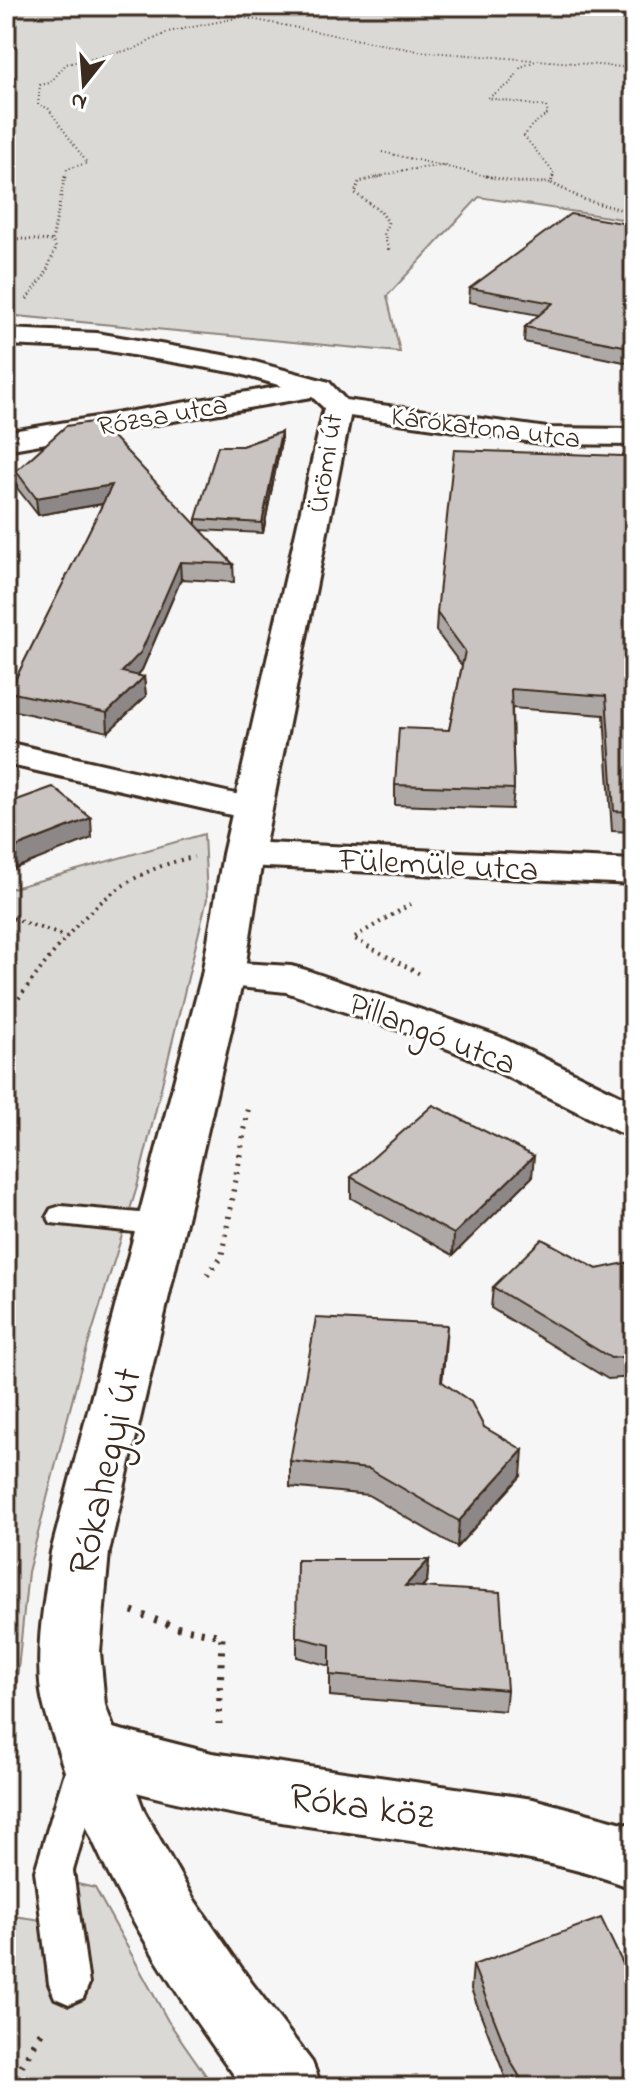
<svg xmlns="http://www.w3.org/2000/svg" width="640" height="2093" font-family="'Indie Flower',sans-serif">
  <rect width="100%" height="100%" fill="#f7f6f6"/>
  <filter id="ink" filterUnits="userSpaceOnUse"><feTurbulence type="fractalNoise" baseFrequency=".0125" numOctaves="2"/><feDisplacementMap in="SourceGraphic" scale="16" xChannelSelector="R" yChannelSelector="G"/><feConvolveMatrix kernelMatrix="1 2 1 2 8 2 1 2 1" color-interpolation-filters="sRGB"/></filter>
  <g filter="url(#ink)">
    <path fill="#dbd9d6" stroke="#8b827a" stroke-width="2" d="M6 6H634V221L479 197 387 296 400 352 6 315Z
      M204 834 207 899 137 1187 79 1374 28 1572 6 1787V890Z
      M68 1882 95 1888 168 2021 214 2087H6V1915L48 1921Z"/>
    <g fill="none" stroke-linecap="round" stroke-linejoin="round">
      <defs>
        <path id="lane" d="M61 1206 162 1215 172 1218 176 1225 172 1232 162 1235 51 1223 47 1216 51 1209Z
          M85 1748 98 1753 103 1765 73 1871 89 1984 83 1998 69 2004 55 1998 49 1984 35 1871 67 1765 72 1753Z"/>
        <path id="street" d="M319 380 329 382 332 388 329 394 6 450V432Z
          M338 399 547 428 634 429V445L547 444 328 413 324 407 328 401Z
          M6 742 266 801 272 809 266 817 253 820 6 764Z
          M243 842 634 860V884L243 866 229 862 223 854 229 846Z
          M223 962 291 966 306 970 500 1037 634 1102V1136L618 1132 468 1057 416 1036 286 992 208 984 202 975 208 966Z
          M89 1722 212 1753 533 1799 634 1826V1889C571 1864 505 1855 438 1845 314 1826 185 1814 67 1770L58 1750 67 1730Z"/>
        <path id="secondary" d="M6 329 97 333 240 358 329 382 352 407 263 854 244 975 109 1552 100 1652 105 1705 144 1811 193 1898 251 1982 312 2062 322 2087H243C168 1986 100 1878 60 1757 54 1736 44 1714 41 1692 35 1646 45 1598 51 1552L202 975 223 854 324 408 309 394 237 373 97 349 6 345Z"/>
      </defs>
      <use href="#lane" stroke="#3b2a1e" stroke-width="6"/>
      <use href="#street" stroke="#3b2a1e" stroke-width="6"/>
      <use href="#secondary" stroke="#3b2a1e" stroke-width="6"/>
      <path stroke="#3b2a1e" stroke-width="2" stroke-dasharray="1 3" stroke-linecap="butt" d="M246 18 417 51 533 60
        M382 152 495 178
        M65 178 67 169 87 163 48 108 38 105 40 85 50 83 66 64 134 49 168 32 296 6
        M375 178 404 170 449 165
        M553 178 554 173 524 136 532 125 548 114 546 107 488 98 511 83 521 67 538 60 634 68"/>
      <path stroke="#3b2a1e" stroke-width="3" stroke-dasharray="1 3" stroke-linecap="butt" d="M382 176 359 182 355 193 381 212 388 222 384 234 389 250
        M486 176 513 182 551 183
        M553 176 551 183 585 200 634 213
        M6 238 52 241
        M27 299 45 275 56 248 52 241 65 176"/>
      <path stroke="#3b2a1e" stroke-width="4" stroke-dasharray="2 5" stroke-linecap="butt" d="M411 904 353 938 422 975
        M6 916 67 937
        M6 1015C60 945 101 875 194 857"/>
      <path stroke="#3b2a1e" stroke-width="6" stroke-dasharray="2 7" stroke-linecap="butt" d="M207 1275 222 1257 248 1108"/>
      <path stroke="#3b2a1e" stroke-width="7" stroke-dasharray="3 9" stroke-linecap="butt" d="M132 1611 175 1627 222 1636 219 1724
        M9 2087 45 2026"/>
      <use href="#lane" fill="#fff" fill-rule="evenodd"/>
      <use href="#street" fill="#fff" fill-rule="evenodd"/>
      <use href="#secondary" fill="#fff" fill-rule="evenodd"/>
    </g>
    <path fill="#ada8a6" stroke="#3b2a1e" stroke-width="2" d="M634 225V364L524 342 525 327 539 315 469 302 470 288Z
      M281 432V442L263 533 200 530 233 564 234 582 181 579 142 670 137 676 144 677 146 696 108 732 11 710 9 692 103 504 38 515 17 488 16 471 196 525V519L242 446Z
      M634 453V832L612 831 604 715 512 708 514 789 512 809 395 805V785L449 730 462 666 436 631 437 613 622 456Z
      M351 1177H532L453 1255 351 1198Z
      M634 1264V1377L608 1379 491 1308 493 1287 597 1269Z
      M445 1352 442 1382 484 1427 521 1476 457 1547 368 1495 290 1487V1461Z
      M297 1560H429L427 1581 422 1587 507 1690 505 1711 330 1696V1666L297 1657Z
      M473 1965 634 2087H509L471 1989Z"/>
    <path fill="#8d8887" stroke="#3b2a1e" stroke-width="2" d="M634 289V304L626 305 627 291Z
      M281 432V442L263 533 262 523Z
      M112 485 113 502 38 515 36 498Z
      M180 562 181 579 142 670 124 691 122 672Z
      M144 677 146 696 108 732 107 713Z
      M91 818 92 838 8 871 6 851Z
      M534 1156 532 1177 453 1255 454 1234Z
      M447 1325 445 1352 439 1407 441 1381Z
      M523 1450 521 1476 457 1547 459 1521Z
      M429 1560 427 1581 404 1607 405 1586Z"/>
    <path fill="#c9c3c1" stroke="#3b2a1e" stroke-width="2" d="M570 214 634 225V289L627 291 626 301 634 303V348L525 327 553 303 470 288Z
      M98 421 233 564 180 562 141 652 122 672 144 677 107 713 9 692 112 485 36 498 16 471 66 426Z
      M281 432 262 523 196 519 218 446H242Z
      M454 450 622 456 634 453V812L614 811 606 696 511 689 514 789 395 785 399 728 449 730 465 651 437 613Z
      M53 787 91 818 6 851V804Z
      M433 1105 534 1156 454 1234 351 1177Z
      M542 1239 597 1269 625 1263 634 1264V1356L611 1358 493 1287Z
      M316 1318 447 1325 441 1381 471 1402 484 1427 523 1450 459 1521 369 1469 290 1461Z
      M297 1560H429L405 1586 500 1592 507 1690 330 1675V1645L296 1637Z
      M601 1918 634 1987V2087H526L511 2062 473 1965Z"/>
  </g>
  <g text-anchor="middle" stroke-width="6" stroke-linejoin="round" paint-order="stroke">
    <g font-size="28" fill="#3b2a1e" stroke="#fff">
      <text transform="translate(162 414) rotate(-10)" y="10">Rózsa utca</text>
      <text transform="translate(486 426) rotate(7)" y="10">Kárókatona utca</text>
      <text transform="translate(324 463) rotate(-81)" y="10">Ürömi út</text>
    </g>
    <g font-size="34" fill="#3b2a1e" stroke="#fff">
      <text transform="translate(439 863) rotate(3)" y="12">Fülemüle utca</text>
      <text transform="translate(433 1032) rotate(21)" y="12">Pillangó utca</text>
    </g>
    <g font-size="40" fill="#3b2a1e" stroke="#fff">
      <text transform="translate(103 1471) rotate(-77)" y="14">Rókahegyi út</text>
      <text transform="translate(362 1804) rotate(8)" y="14">Róka köz</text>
    </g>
  </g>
  <rect width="640" height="2093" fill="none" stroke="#fff" stroke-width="32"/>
  <rect x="16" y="16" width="608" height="2061" fill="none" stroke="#3b2a1e" stroke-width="3" filter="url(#ink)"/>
  <g transform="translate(84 84) rotate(197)" stroke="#ffffff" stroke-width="6" paint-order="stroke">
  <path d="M0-6L14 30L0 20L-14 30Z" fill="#3b2a1e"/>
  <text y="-12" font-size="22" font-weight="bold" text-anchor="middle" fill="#3b2a1e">N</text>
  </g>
</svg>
